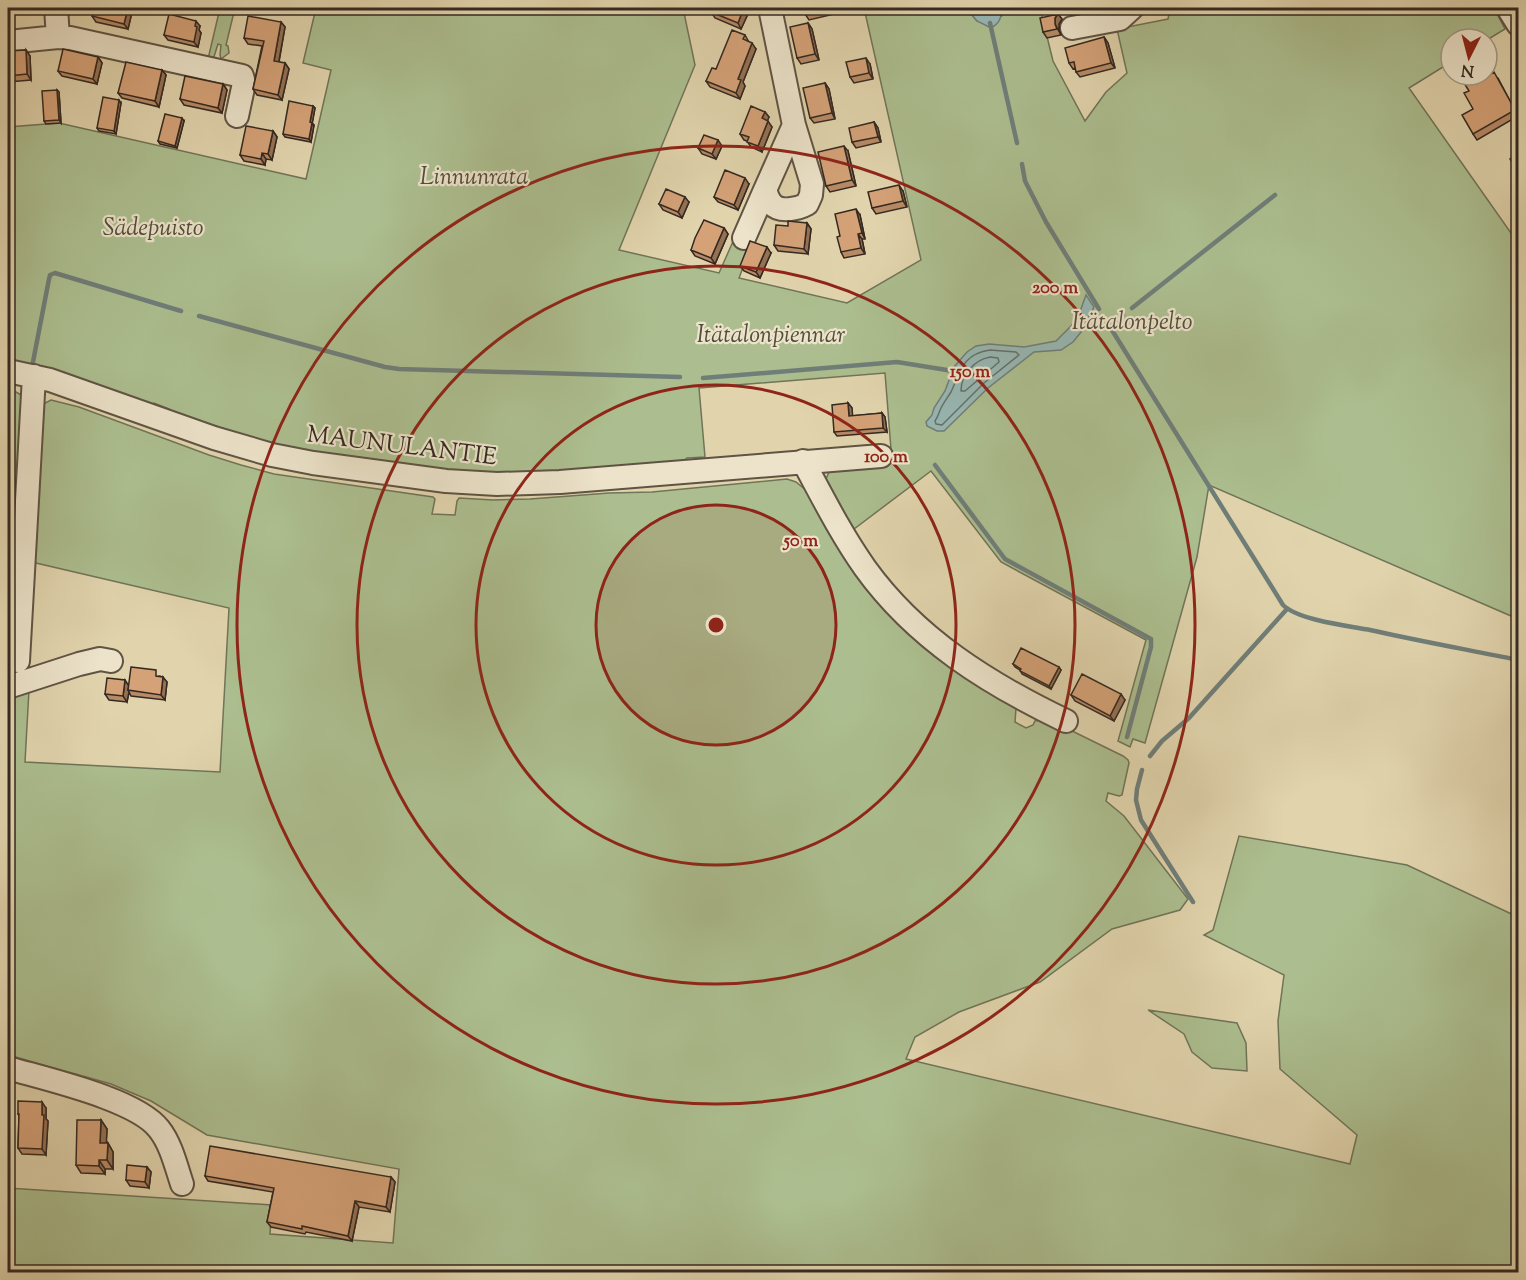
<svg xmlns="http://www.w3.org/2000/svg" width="1526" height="1280" font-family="'Sorts Mill Goudy',serif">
  <rect width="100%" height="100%" fill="#e1d4ad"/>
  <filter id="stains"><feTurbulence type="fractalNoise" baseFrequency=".00333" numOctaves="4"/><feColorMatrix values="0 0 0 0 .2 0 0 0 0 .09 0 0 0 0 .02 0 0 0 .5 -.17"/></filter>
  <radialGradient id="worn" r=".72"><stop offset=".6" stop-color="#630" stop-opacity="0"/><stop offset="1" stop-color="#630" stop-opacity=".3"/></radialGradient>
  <path fill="#acbe8f" stroke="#707458" stroke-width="1.5" d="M220 8H235L226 45 228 46 229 53 221 59 220 55 221 45 218 44 212 63 208 59Z
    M316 8H683L695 65 619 250 719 273 735 237 752 244 739 278 847 303 921 260 864 8H966L977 21 1002 16 1001 8H1040L1053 61 1085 121 1106 92 1127 73 1117 29 1168 19 1170 8H1494L1505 29 1487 40 1451 39V62L1409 88 1518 243V619L1209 485 1197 557 1145 743 1133 739 1130 747 1118 741 1146 640 1001 562 931 471 854 529 845 521 825 481 830 470 881 466 892 462 885 373 699 388 705 457 687 458 682 463 551 472 468 474 274 447 169 412V409L154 403 150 406 63 375 17 361 8 360V127L59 123 306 179 331 70 303 63Z
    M8 390 16 392 23 396 15 547 8 549Z
    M51 400 79 407 209 455 241 465 274 474 433 497 435 499 432 514 455 515 457 501 459 498 493 500 530 499 609 493 652 492 787 479 796 482 807 491 838 544 1016 708 1015 722 1026 728 1033 725 1035 721 1042 719 1066 728 1123 756 1128 760 1129 763 1122 795 1119 796 1108 793 1106 801 1124 816 1188 899 1180 910 1112 929 1040 982 959 1012 915 1037 906 1059 1350 1164 1357 1135 1280 1069 1278 1021 1284 975 1204 935 1213 930 1239 836 1407 865 1518 917V1272H8V1188L272 1205 270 1234 393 1243 399 1169 207 1135 151 1101 111 1084 8 1055V695L29 690 25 762 220 772 229 608 36 563 32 557 41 410 45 403Z
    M1148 1010 1237 1023 1246 1043 1247 1071 1212 1068 1192 1052 1184 1034Z"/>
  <path fill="#97b7b3" stroke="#6f7e79" stroke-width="1.5" d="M966 8H1001C1002 17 1000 23 991 28L977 21Z
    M1086 295 1094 307 1081 332 1073 342 1061 350 1034 352 988 388 944 431H937L927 426 926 422 932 415 934 408 945 391 954 367 967 352 976 346 989 344 1024 347 1056 341 1071 326 1078 317Z"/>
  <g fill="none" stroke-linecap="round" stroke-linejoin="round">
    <path stroke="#66706a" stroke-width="1.5" d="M990 350 1016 352 1019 355 984 383 942 425 936 424 935 421C938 417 939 412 941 408 944 402 948 397 951 392 961 370 963 354 990 350Z
      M990 357 998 358 999 362 965 391H961C961 375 974 360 990 357Z"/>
    <path stroke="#6f7e79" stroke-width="4.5" d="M990 23 1017 143
      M1022 164 1025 181 1046 222 1099 309
      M1132 308 1275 195
      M199 316 385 367 399 369 680 377
      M1109 324 1110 327 1123 315
      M1110 327 1283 605C1298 620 1348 626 1370 630 1419 641 1469 650 1518 660
      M32 367 49 279 50 275 55 273 181 311
      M703 378 897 362 953 371
      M935 465 1005 559 1151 639V647L1127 737
      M1150 756 1162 741 1189 718 1287 609
      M1142 770 1137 789 1136 800 1141 820 1193 902"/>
    <defs>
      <path id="minor" d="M56 8 58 37
        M770 8 794 125 812 184 811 195 807 204C798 209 780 213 772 204 768 200 767 195 765 190L794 125
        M1508 8 1518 24
        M1072 28 1120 19 1132 8
        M8 42 58 37 70 38 242 76 244 83 237 116
        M744 238 765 190
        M8 371 50 380 214 438 272 455 313 463 446 481 497 484 560 482 881 456
        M803 461C823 498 841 534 865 568 916 639 989 684 1066 721
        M18 661 34 376
        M8 687 79 664 100 659 111 661
        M8 1068C45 1079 136 1099 159 1129 171 1144 176 1166 182 1184"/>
    </defs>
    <use href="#minor" stroke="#5f5444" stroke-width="26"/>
    <use href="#minor" stroke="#ece3ca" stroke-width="22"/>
  </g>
  <path fill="#b78b67" stroke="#342921" stroke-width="1.5" d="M94 8H133L128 29 96 22 92 16Z
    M155 8H166L165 11Z
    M803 8H842L843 12 809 20 805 14Z
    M711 12 747 16 741 29 715 18Z
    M1058 14 1062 19 1059 24V30L1061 35 1047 38 1043 32Z
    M281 22 285 27 279 62 285 63 289 69 282 100 257 95 253 89 262 46 248 44 244 38Z
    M808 23 812 29 819 60 801 64 797 58Z
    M200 26 199 30 201 33 198 47 168 40 164 35Z
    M745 35 749 42 756 49 743 82 745 86 740 99 710 87 706 81Z
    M1104 37 1108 43 1115 68 1080 77 1076 72 1075 68 1073 69 1069 63Z
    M26 50 30 56 31 80 8 82V51Z
    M98 57 102 63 97 84 62 76 58 71Z
    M870 64 873 79 854 83 850 77Z
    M162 70 166 75 159 107 122 98 118 93Z
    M1490 75 1498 78 1518 116 1477 140 1473 134V109L1469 91Z
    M825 83 829 89 835 119 814 123 810 118Z
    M223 84 227 90 222 113 184 105 180 99Z
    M57 90 59 92 61 123 46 124 44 121Z
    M121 103 116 134 99 131 97 128Z
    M313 106 315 108 312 123 314 125 311 142 285 137 283 134Z
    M765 112 769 117 767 121 772 127 762 152 751 147 747 141 744 140 740 134Z
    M184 121 177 148 160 144 158 141Z
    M874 122 878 128 881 142 856 148 852 142Z
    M273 131 277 137 272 160 266 159 265 165 244 161 240 155Z
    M722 146 716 159 702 154 698 148Z
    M848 151 856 186 830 192 826 186Z
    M749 184 738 210 718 202 714 197Z
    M903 191 907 207 876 214 872 208Z
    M689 202 682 218 663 210 659 204Z
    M860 215 865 239H862L865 254 844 258 841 252Z
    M807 223 811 229 808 254 778 251 774 245 788 226Z
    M724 228 728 234 715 264 695 256 691 250Z
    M771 253 760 278 744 271 740 266Z
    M848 403 852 408V416L882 413 885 417 887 432 837 436 834 432Z
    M1013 664 1061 670 1051 689 1022 674 1020 670 1015 667Z
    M160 676 167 682 165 700 131 696 129 692 127 702 109 700 105 694 128 684Z
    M1071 695 1125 700 1114 721 1075 701Z
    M46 1108V1119L48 1121 46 1155 22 1154 18 1148 19 1116 18 1114Z
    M101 1120 107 1129 106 1143H108L113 1152V1169H105V1174L81 1173 76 1165Z
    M147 1167 151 1172 149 1188 130 1186 126 1180Z
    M205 1176 391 1177 395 1182 390 1212 359 1207 352 1241 306 1232 305 1234 271 1227 267 1222 273 1192 208 1181Z"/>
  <path fill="#957154" stroke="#342921" stroke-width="1.5" d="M128 8H133L128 29 124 24Z
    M743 10 747 16 741 29 738 23Z
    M1058 14 1062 19 1059 24V30L1061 35 1055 24V18Z
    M196 21 200 26 199 30 201 33 198 47 194 42 195 26Z
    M281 22 285 27 278 66 274 61Z
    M808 23 812 29 819 60 815 54Z
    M1104 37 1108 43 1115 68 1111 63Z
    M752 43 756 49 743 82 745 86 740 99 736 93 738 79Z
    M26 50 30 56 31 80 27 74Z
    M98 57 102 63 97 84 93 79Z
    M866 58 870 64 873 79 869 73Z
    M285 63 289 69 282 100 278 95Z
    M162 70 166 75 159 107 155 101Z
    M825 83 829 89 835 119 832 113Z
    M223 84 227 90 222 113 218 108Z
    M57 90 59 92 61 123 59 120Z
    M119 100 121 103 116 134 114 131Z
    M313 106 315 108 312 125 310 122Z
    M765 112 769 117 766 124 762 118Z
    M182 118 184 121 177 148 175 146Z
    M768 121 772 127 762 152 758 146Z
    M874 122 878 128 881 142 878 137Z
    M312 123 314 125 311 142 309 139Z
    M273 131 277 137 272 160 268 154Z
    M718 140 722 146 716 159 712 154Z
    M844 146 848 151 856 186 852 180Z
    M262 153 266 159 265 165 261 159Z
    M745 178 749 184 738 210 734 205Z
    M899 185 903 191 907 207 903 201Z
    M685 197 689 202 682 218 678 212Z
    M856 209 860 215 865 239 862 233Z
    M807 223 811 229 808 254 804 249Z
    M724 228 728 234 715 264 711 258Z
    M858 234 862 239 865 254 861 248Z
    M767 247 771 253 760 278 756 272Z
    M848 403 852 408 853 420 849 416Z
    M882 413 885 417 887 432 883 428Z
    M1059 667 1061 670 1051 689 1049 686Z
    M163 677 167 682 165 700 161 695Z
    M125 680 129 686 128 690 129 692 127 702 123 696Z
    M1121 694 1125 700 1114 721 1110 716Z
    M42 1102 46 1108V1119L48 1121 46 1155 42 1149Z
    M101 1120 107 1129 106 1151 100 1143Z
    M108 1143 113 1152V1169L107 1160Z
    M99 1160 105 1169V1174L99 1166Z
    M147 1167 151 1172 149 1188 145 1182Z
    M391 1177 395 1182 390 1212 386 1207Z
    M355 1201 359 1207 352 1241 348 1236Z"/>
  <path fill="#d5a278" stroke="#342921" stroke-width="1.5" d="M94 8H128L124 24 92 16Z
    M713 8H736L743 10 738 23 711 12Z
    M803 8H834L805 14Z
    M169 14 196 21 195 26 197 27 194 42 164 35Z
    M1058 14 1055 18V24L1057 29 1043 32 1040 18Z
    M248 16 281 22 274 61 285 63 278 95 253 89 264 41 244 38Z
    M808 23 815 54 797 58 790 27Z
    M732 30 745 35 743 39 752 43 738 79 741 80 736 93 706 81 712 68 716 69Z
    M1104 37 1111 63 1076 72 1074 62 1069 63 1065 48Z
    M63 49 98 57 93 79 58 71Z
    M26 50 27 74 8 76V51Z
    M866 58 869 73 850 77 846 62Z
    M126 62 162 70 155 101 118 93Z
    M1487 71 1489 75 1494 72 1515 110 1473 134 1462 115 1473 109 1464 93 1469 91 1461 78 1466 75H1487Z
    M185 76 223 84 218 108 180 99Z
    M825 83 832 113 810 118 803 88Z
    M57 90 59 120 44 121 42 91Z
    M103 97 119 100 114 131 97 128Z
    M289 101 313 106 310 122 312 123 309 139 283 134Z
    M751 106 765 112 762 118 768 121 758 146 747 142 749 137 740 134Z
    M165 114 182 118 175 146 158 141Z
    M874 122 878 137 852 142 849 128Z
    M246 126 273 131 268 154 262 153 261 159 240 155Z
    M704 135 718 140 712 154 698 148Z
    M844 146 852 180 826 186 818 152Z
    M1518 153V172L1510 159Z
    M725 170 745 178 734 205 714 197Z
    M899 185 903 201 872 208 868 192Z
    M666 189 685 197 678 212 659 204Z
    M856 209 862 233 858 234 861 248 841 252 837 237 840 236 835 214Z
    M704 220 724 228 711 258 691 250 695 238Z
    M788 221 807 223 804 249 774 245 776 225 788 226Z
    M750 241 767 247 756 272 740 266Z
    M848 403 849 416 882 413 883 428 834 432 832 405Z
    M1021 648 1059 667 1049 686 1020 671 1021 669 1013 664Z
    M131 667 156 670V676L163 677 161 695 128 690Z
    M1082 674 1121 694 1110 716 1071 695Z
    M107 678 125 680 123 696 105 694Z
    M18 1101 42 1102V1115H44L42 1149 18 1148 19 1114H18Z
    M77 1120H101L100 1143H108L107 1160H99V1166L76 1165Z
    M210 1146 391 1177 386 1207 355 1201 348 1236 302 1226V1229L267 1222 274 1188 205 1176Z
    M127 1165 147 1167 145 1182 126 1180Z"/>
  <circle cx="716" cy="625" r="120" fill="#8f2418" fill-opacity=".12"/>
  <g fill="none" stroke="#8f2418" stroke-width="3">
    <circle cx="716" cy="625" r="120"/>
    <circle cx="716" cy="625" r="240"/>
    <circle cx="716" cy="625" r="359"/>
    <circle cx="716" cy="625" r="479"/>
  </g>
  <g text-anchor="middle" stroke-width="4.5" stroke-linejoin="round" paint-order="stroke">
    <g font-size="24" font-style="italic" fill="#524e3c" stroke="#ece3ca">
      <text x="474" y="184">Linnunrata</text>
      <text x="153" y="235">Sädepuisto</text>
      <text x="1132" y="329">Itätalonpelto</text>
      <text x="771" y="342">Itätalonpiennar</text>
    </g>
    <g font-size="24" fill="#342921" stroke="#ece3ca">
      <text transform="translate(402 445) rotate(7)" y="8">MAUNULANTIE</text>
    </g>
  </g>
  <circle cx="716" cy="625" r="9" fill="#8f2418" stroke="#ece3ca" stroke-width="3"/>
  <g font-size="18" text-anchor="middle" font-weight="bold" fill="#8f2418" stroke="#ece3ca" stroke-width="4.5" stroke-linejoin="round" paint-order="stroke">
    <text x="1055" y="293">200 m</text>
    <text x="970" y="377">150 m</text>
    <text x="886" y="462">100 m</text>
    <text x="801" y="546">50 m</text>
  </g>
  <rect width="1526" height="1280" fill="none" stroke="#e1d4ad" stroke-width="30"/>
  <rect x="9" y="9" width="1508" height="1262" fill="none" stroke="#342921" stroke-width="3"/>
  <rect x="15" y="15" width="1496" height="1250" fill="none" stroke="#342921" stroke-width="1.5"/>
  <g transform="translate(1469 57) rotate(186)"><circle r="28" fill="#ece3ca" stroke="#a29986" stroke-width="1.5"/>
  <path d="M0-4.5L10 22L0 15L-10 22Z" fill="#8f2418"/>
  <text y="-9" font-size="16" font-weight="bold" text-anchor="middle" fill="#342921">N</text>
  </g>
  <rect width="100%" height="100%" filter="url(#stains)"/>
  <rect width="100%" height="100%" fill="url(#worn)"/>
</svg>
